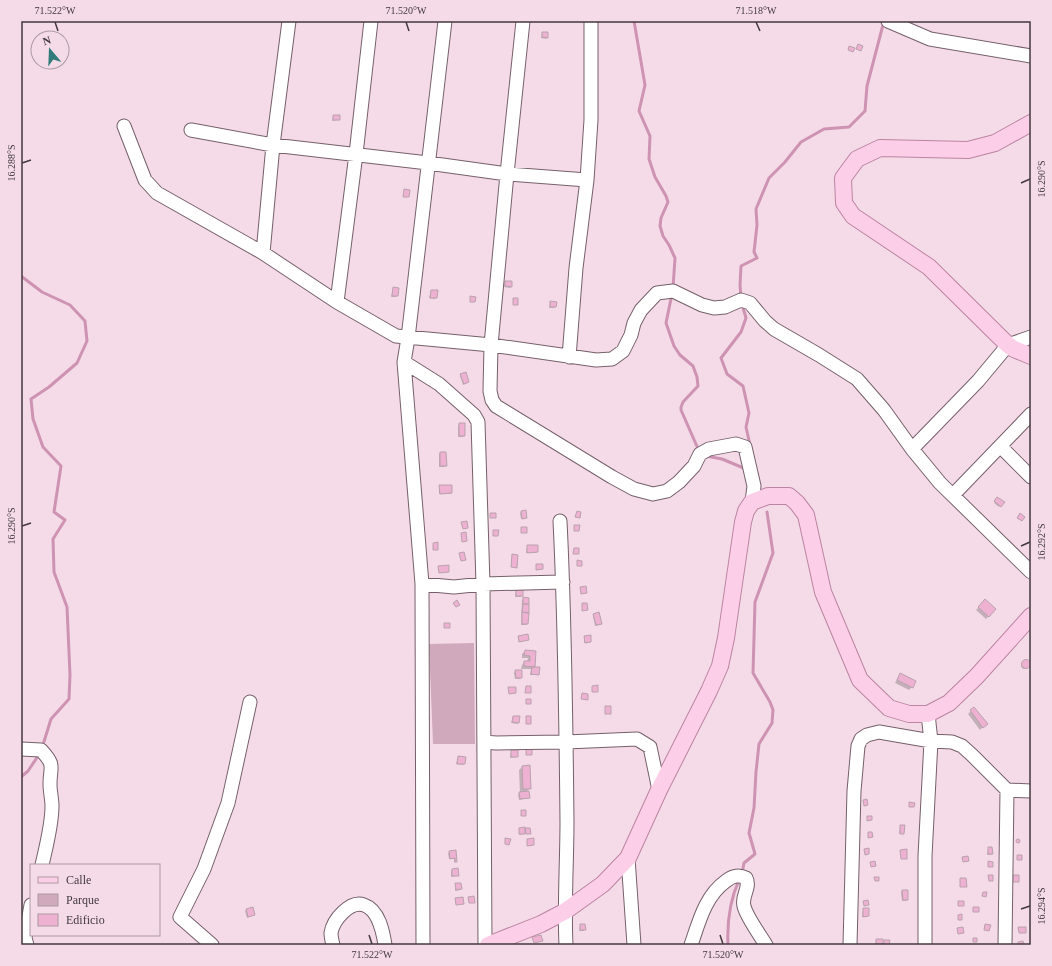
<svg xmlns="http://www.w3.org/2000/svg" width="1052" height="966" font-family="'Times New Roman',serif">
  <rect width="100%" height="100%" fill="#f4dbe7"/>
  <path fill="#d0a9bd" d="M474 643 475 744H433L429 644Z"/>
  <path fill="#0003" d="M542 33 547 37 546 39 541 38Z
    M333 116 339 120 332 121Z
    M505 282 511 287 510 288 504 287Z
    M393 288 397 296 396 297H391Z
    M431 291 436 298 435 299 429 298Z
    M550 302 555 307 554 308H549Z
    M461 375 468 382 467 383 463 385 460 376Z
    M459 424 464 436 463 437H458V426Z
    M440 453 446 466 444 467H439V454Z
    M440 486 451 493 450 494H439V487Z
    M997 498 1003 502 999 507 994 503Z
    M521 512 526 518 525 519H521L520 513Z
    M527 546 537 552 536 553H526Z
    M516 589 522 596 520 597H515Z
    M524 598H528L527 624 526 625H521L522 600Z
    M985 601 995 609 986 619 976 610Z
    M594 615 601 624 600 625 595 626 593 616Z
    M585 637 590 642 589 643H584V638Z
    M525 651H535L534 668 538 674 537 675H530L531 669H521L522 665 524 662H527L528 658H522V654Z
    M1021 665a4 4 0 1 1 8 0a4 4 0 1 1-8 0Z
    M515 671 521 677 520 679H515L514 673Z
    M900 674 912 687 909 690 895 683Z
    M974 708 984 726 980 730 968 714Z
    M513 717 518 723 517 724 511 723Z
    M511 751 517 756 516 757 510 758Z
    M458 757 464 764 463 765 456 764Z
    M522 767 530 788 525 793 529 798 519 800 518 794 520 793 519 770Z
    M900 826 903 833 902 834H899Z
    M519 829H529L530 833 519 835Z
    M988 848H991L992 854 991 855H987Z
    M455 851 456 861 454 863V859H449L448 853Z
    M452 870 458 875 457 876 451 877V871Z
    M456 884 461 889 460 890 455 891V886Z
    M902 891 907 900 906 901H902L901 892Z
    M252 908 254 914 247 918 245 911Z
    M863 909H868L867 917H862Z
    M580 925H584V931H579Z
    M876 940 882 944 885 941 888 945H883V942L881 945H875Z"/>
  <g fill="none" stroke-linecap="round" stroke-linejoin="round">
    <path stroke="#ce93b2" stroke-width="3" d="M634 21 645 85 639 111 650 136 649 159 655 177 666 196 668 202 661 218 660 226 663 236 669 245 675 258 673 288
      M21 276 42 292 70 305 85 321 87 341 77 363 49 387 31 399 33 419 43 447 61 466 54 512 65 520 53 539 54 572 67 607 70 675 69 699 51 719 42 748
      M672 294 666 323 674 346 680 355 693 366 697 377 698 386 683 402 681 407V410L699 451
      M741 297 740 285 741 266 757 258 754 252 757 225 756 209 769 178 785 162 801 142 824 129 849 127 865 111 867 86 884 21
      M742 304 746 318 741 332 721 358 727 374 743 386 749 413 746 427 750 445
      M706 456 722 459 746 469
      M21 777 28 771 40 753
      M742 873 744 863 755 854 749 833 754 808 756 772 759 744 772 723 773 710 770 702 753 673 755 602 773 553 767 512
      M728 945C727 924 730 900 739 880"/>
  </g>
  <path fill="#eeb1d1" stroke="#b9a2ae" d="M542 32H548V38L542 37Z
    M858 44 863 46 861 51 856 49Z
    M849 46 855 48 853 52 848 50Z
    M333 115H340V120H333Z
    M404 189 410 190 409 197H403Z
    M505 281H512V287L505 286Z
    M393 287 399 288 398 296H392Z
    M431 290H438L437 298H430Z
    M470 296 476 297 475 302H470Z
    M513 298H518V305H513Z
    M550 301 557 302 556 307H550Z
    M466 372 469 382 464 384 460 374Z
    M459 423H465V436H459Z
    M440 452H446L447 466H440Z
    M439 485H452V493L440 494Z
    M997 497 1005 502 1001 507 994 501Z
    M526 510 527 518 522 519 521 511Z
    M577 511 581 512 580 518 575 517Z
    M490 513H496V518H490Z
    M1020 513 1025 517 1022 521 1017 518Z
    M467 521 468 528 463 529 461 522Z
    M574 525H580L579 531H574Z
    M521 527H527V533H521Z
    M493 530H499L498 536H493Z
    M466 532 467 541 462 542 461 533Z
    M438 542V550H433V543Z
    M527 545H538V552L527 553Z
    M574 548H579V554H573Z
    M464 552 466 560 461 561 459 553Z
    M512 554 518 555 517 568 511 567Z
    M577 560 582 561V566H577Z
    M536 564H543V569L536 570Z
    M449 565V572L439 573 438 566Z
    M586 586 587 593 581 594 580 587Z
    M516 588H523V596H516Z
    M523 597 529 598V604H523Z
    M985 599 996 609 989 617 978 607Z
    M457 600 460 605 456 607 453 603Z
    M582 603H587L588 610 582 611Z
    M523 604H529V613L522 612Z
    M522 612 529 613 528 624H522Z
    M599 612 602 624 596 625 593 614Z
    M444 623H450V628H444Z
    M528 634 529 640 519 642 518 636Z
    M591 635V642L585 643 584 636Z
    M525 650 536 651 535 667 524 666V661H530V656L524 655Z
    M1021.5 664a4.5 4.5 0 1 1 9 0a4.5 4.5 0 1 1-9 0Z
    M532 667H540L539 675 531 674Z
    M515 670H522V678H516Z
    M900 673 916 681 913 688 897 680Z
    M598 685V692H592V686Z
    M526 686H531V693H525Z
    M508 687H516V693L509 694Z
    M582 693 588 694V700L581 699Z
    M526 699H531V704H526Z
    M605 706H611V714H605Z
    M974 707 988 724 983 728 970 710Z
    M513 716H520L519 723 512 722Z
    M526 716H531V724H526Z
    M526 748H532V755H526Z
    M511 750H518V757H511Z
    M458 756 466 757 465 764H457Z
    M530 765 531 789H523L522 766Z
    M529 791 530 798 520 799 519 792Z
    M867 799 868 805 864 806 863 800Z
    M909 802 915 803 914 807H909Z
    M521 810H526V816H521Z
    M867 816H872V820L867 821Z
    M900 825H905L904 834H900Z
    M525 827V834H519V828Z
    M525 828H530L531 834H526Z
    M868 832H872L873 837 868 838Z
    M505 838 511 839 509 845 505 844Z
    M534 838V845L527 846V839Z
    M1016 841a2 2 0 1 1 4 0a2 2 0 1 1-4 0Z
    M988 847H992L993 854H988Z
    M869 848V854L865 855 864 849Z
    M907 849V859H901L900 850Z
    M456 850 457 862H455V858L450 859 449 851Z
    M1017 855H1022V860H1017Z
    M968 856 969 861 963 862 962 857Z
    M875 861 876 866 871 867 870 862Z
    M988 861 993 862V867H988Z
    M458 868 459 876H452V869Z
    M988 875H993V881H989Z
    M1013 875H1019V882H1013Z
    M874 877H879V881H875Z
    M960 878H966L967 887H960Z
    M455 883H461L462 889 456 890Z
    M902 890H908V900H903Z
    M983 892H987L986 897 982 896Z
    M474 896 475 903H469L468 897Z
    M463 897 464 904 456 905 455 898Z
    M868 900 869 905 864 906 863 901Z
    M958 901H964V906H958Z
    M253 907 255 915 248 917 246 909Z
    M973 907H979V912H973Z
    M863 908H869V916L863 917Z
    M962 914V920H958V915Z
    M580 924H585L586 930H580Z
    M985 924 991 925 989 931 984 930Z
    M963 927 964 933 958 934 957 928Z
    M1018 927H1026V933H1019Z
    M541 935 543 941 534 943 532 937Z
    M973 938H977V942H973Z
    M876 939H883V944H876Z
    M884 940H890L889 945H884Z
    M1023 941 1024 945H1018V942Z"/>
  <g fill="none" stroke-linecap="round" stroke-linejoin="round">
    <defs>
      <path id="minor" d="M523 21 507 174 491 345 490 391 492 400 496 406 612 477 634 489 653 494 667 491 679 482 694 466 700 454 709 449 736 444 745 447 754 486 752 502
        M888 21 930 39 1031 56
        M124 126 145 180 157 193 263 253 337 302 396 336 491 345 596 360 612 359 623 351 631 335 634 323 641 310 657 293 673 291 702 305 714 308 725 307 741 300 750 303 765 321 774 329 819 355 857 379 884 410 912 449 940 483 1031 572
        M191 130 273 145 428 163 507 174 587 180
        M263 253 273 145 289 21
        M337 302 356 154 371 21
        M569 357 576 268 587 180 591 120V21
        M404 362 439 384 474 415 478 422 483 584 485 945
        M1000 446 1031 477
        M912 449 978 381 1008 345 1031 337
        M953 495 1031 414
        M560 521C565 621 566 721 567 821 567 862 564 904 566 945
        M422 584 454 587 483 584 563 582
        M484 742 496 743 566 742 637 739 650 747 659 790
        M21 749 41 750C56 766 50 766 50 784 50 792 52 799 52 806 52 825 46 847 42 865
        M1007 790 1031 791
        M628 858 634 945
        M27 945 25 938 31 905
        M212 945 180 917 204 869 228 803 250 702
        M333 945C332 941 331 936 331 933 333 920 350 900 364 905 379 910 383 932 385 945
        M423 945 422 584 404 362 408 338 445 21
        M691 945C699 922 705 896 726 881 732 876 738 874 746 878 751 888 741 896 744 906 746 916 760 935 766 945
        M850 945 854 791 858 746 861 739 867 735 879 732 931 741 952 742 962 746 972 755 1007 790 1005 945
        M925 945V856L931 741 928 714"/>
      <path id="major" d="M1031 123 995 143 968 150 880 148 857 159 843 178 844 203 853 216 929 267 1008 345 1014 349 1031 356
        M488 945 541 924 564 912 603 884 628 858 659 790 709 691 720 666 726 638 743 522 746 511 752 502 768 496H789L797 503 806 515 823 592 860 680 889 708 909 714H928L949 703 977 676 1031 616"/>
    </defs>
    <use href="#minor" stroke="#75606a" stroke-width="15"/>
    <use href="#major" stroke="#bb84a2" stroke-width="18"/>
    <use href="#minor" stroke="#fff" stroke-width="13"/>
    <use href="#major" stroke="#fdcee8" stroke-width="16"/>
  </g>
  <path fill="none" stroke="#43393e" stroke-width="1.5" d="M55 22 58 31M406 22 409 31M756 22 760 31M22 163 31 160M1021 183 1030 179M22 526 31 523M1021 546 1030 542M1021 909 1030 906M369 935 372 944M720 935 723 944"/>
  <rect width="1052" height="966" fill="none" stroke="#f4dbe7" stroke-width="44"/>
  <rect x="30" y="864" width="130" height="72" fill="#f4dbe7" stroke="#ad9aa3"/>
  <rect x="38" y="877" width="20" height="6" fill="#fdcee8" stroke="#ad9aa3"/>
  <text x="66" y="884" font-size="12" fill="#43393e">Calle</text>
  <rect x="38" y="894" width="20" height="12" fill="#d0a9bd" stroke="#ad9aa3"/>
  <text x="66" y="904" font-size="12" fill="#43393e">Parque</text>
  <rect x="38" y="914" width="20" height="12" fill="#eeb1d1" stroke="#ad9aa3"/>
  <text x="66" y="924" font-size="12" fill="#43393e">Edificio</text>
  <g transform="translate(50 50) rotate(341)"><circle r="19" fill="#f4dbe7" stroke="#ad9aa3"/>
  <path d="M0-3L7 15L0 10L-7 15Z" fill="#317b7b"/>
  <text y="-6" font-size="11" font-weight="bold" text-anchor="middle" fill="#43393e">N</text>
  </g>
  <rect x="22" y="22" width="1008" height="922" fill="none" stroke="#43393e" stroke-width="1.5"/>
  <g font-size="10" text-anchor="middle" fill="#43393e">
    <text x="55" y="14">71.522°W</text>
    <text x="406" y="14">71.520°W</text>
    <text x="756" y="14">71.518°W</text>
    <text transform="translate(11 163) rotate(-90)" y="4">16.288°S</text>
    <text transform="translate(1041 179) rotate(-90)" y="4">16.290°S</text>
    <text transform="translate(11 526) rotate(-90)" y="4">16.290°S</text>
    <text transform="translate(1041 542) rotate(-90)" y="4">16.292°S</text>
    <text transform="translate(1041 906) rotate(-90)" y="4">16.294°S</text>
    <text x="372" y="958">71.522°W</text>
    <text x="723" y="958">71.520°W</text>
  </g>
</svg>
